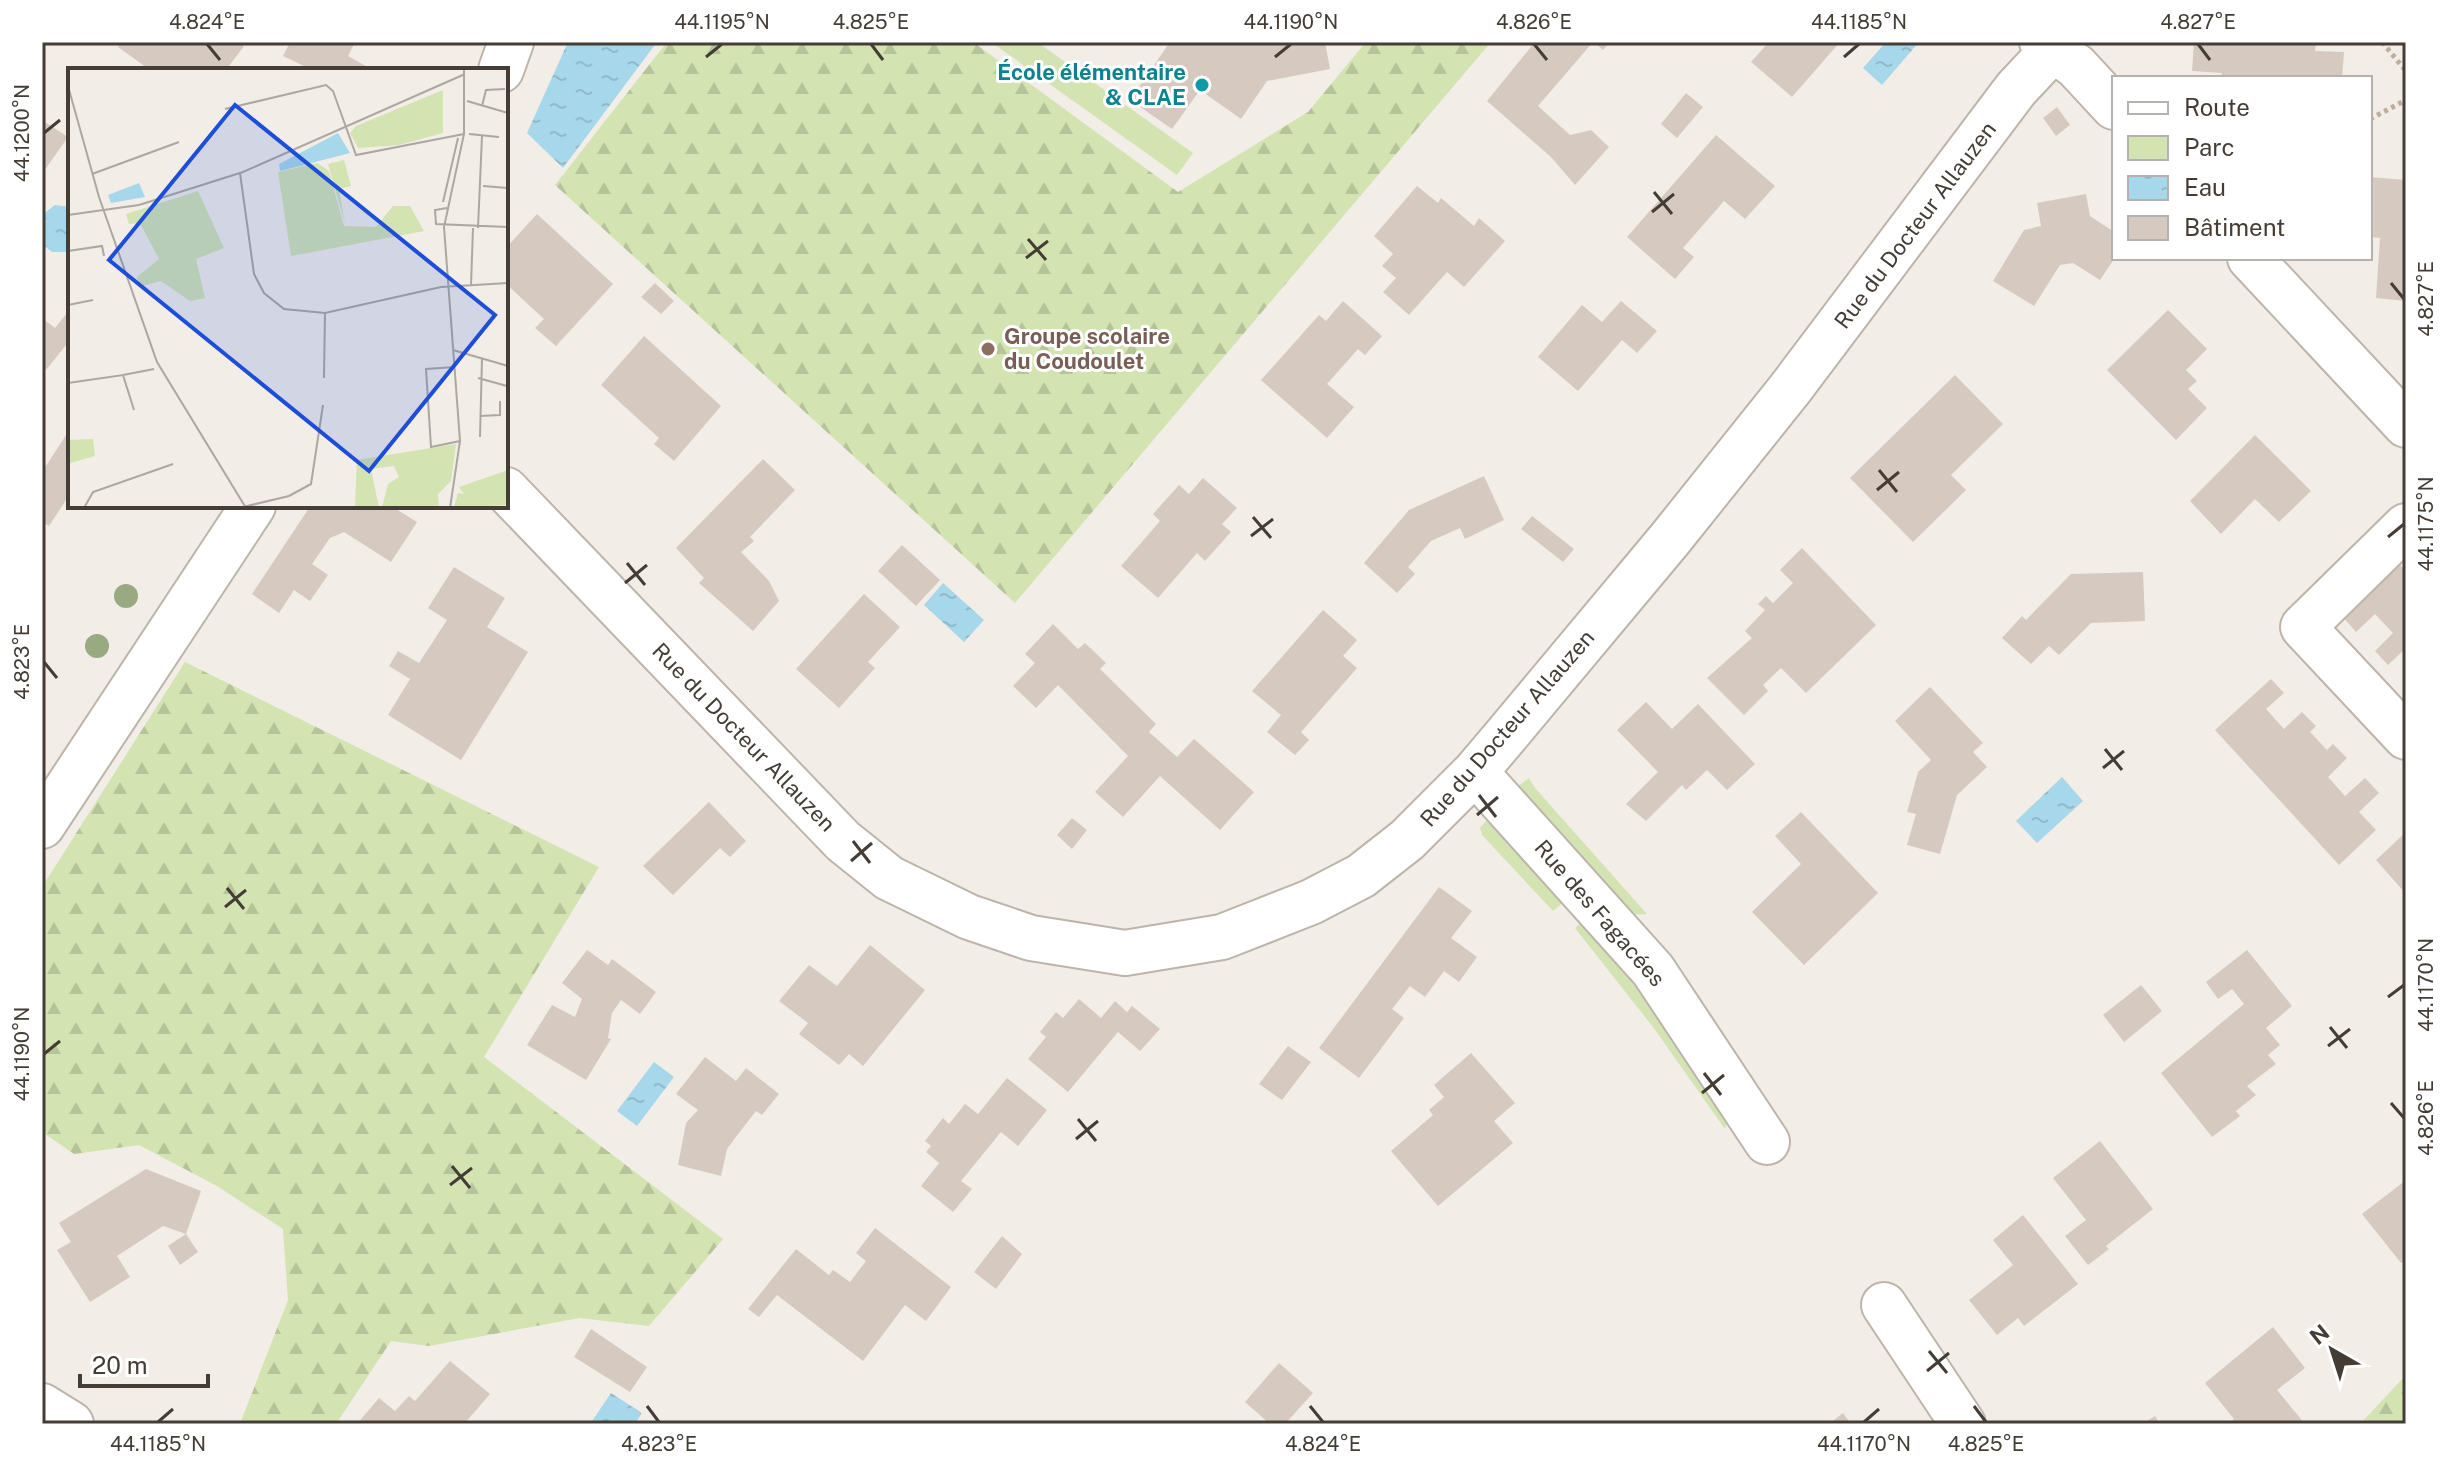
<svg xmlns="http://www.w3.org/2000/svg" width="2448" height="1466" font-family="'Public Sans',sans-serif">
  <defs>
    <pattern id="forest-firs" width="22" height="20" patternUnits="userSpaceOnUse" patternTransform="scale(2)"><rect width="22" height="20" fill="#d3e3b2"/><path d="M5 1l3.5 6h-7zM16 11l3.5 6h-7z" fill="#b6c49a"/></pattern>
    <pattern id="water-ripples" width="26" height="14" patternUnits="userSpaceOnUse" patternTransform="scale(2)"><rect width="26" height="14" fill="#a7d7ea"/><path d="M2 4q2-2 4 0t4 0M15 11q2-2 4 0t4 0" fill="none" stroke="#91b9c9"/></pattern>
  </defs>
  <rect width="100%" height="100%" fill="#f2ede7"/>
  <path fill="#d3e3b2" d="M991 42H1037L1193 153 1177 175Z
    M1529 778 1535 788 1647 914 1629 915 1517 787Z
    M1486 821 1494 825 1566 900 1553 911 1482 835 1480 828Z
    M1584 920 1653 1001 1728 1119 1725 1129 1653 1027 1575 928Z"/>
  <path fill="url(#forest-firs)" d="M667 42H973L1178 192 1308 112 1366 42H1491L1015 603 555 185Z
    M185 662 599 867 484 1057 723 1239 649 1326 579 1318 429 1346 391 1341 336 1424H240L288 1300 283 1229 217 1186 139 1145 74 1154 42 1132V887Z
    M2406 1375V1424H2360Z"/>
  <path fill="url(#water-ripples)" d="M568 42H657L563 168 527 133Z
    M1886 42H1919L1882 85 1863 68Z
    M55 205 70 207 69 252H52L42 244V215Z
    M943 583 984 620 964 642 924 605Z
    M2062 777 2083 801 2037 843 2016 821Z
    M654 1062 674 1077 637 1126 617 1111Z
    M611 1393 642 1413 635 1424H590Z"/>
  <path fill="#d6cac0" d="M122 42H238L244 46 226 70H150L118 47Z
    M290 42H355L348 56 373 70H305L306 67 283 56Z
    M1170 42H1325L1330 69 1267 81 1241 119 1200 90 1172 129 1130 100Z
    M1535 42H1593L1538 106 1570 135 1591 130 1609 147 1575 185 1551 157 1487 101Z
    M1594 42H1610L1603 50Z
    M1769 42H1840L1792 97 1751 62Z
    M2194 42H2316L2315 51 2344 52 2342 78H2221L2222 73 2192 71Z
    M1686 93 1703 107 1677 138 1661 124Z
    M2057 107 2070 125 2056 136 2043 118Z
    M42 120 68 137 42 174Z
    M1716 135 1775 186 1745 219 1724 201 1683 248 1694 257 1675 279 1627 237Z
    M2370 177 2406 180V301L2376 298 2380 238 2370 237Z
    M1417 186 1438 203 1441 198 1474 226 1479 218 1505 241 1464 287 1447 272 1409 315 1383 292 1396 278 1382 266 1393 254 1374 236Z
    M2086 194 2090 216 2114 232V259L2100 280 2073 263 2060 265 2034 306 1993 281 2024 230 2041 226 2037 203Z
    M537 214 613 284 556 346 535 328 544 319 506 284V248Z
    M655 283 674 301 661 314 641 297Z
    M1343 301 1382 336 1365 355 1358 349 1327 384 1354 407 1327 438 1261 380 1319 315 1326 321Z
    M1621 301 1657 331 1637 353 1622 340 1578 391 1538 357 1582 305 1602 322Z
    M2168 310 2207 349 2186 370 2197 381 2188 389 2207 408 2176 440 2107 370Z
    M67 313 70 316V340L46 370 42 367V318L55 328Z
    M644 336 721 406 674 461 654 444 659 438 601 385Z
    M1955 375 2003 424 1951 475 1966 490 1913 542 1850 478Z
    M70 429V494L49 526 42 522V472Z
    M2255 435 2311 491 2279 522 2255 499 2221 534 2190 501Z
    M763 459 795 490 750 537 754 541 741 552 769 581 779 601 753 631 699 583 704 578 676 548Z
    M1484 476 1504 520 1465 539 1460 528 1431 541 1408 567 1415 574 1397 593 1364 563 1409 510Z
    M1203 478 1237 508 1222 524 1231 532 1205 561 1197 553 1158 598 1121 566 1160 521 1153 514 1179 485 1189 494Z
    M317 506H391L417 522 391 562 344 532 330 538 312 564 328 575 310 601 294 590 279 613 252 594 309 508Z
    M1532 516 1574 549 1563 562 1521 529Z
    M902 545 940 580 916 606 878 571Z
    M1802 548 1876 625 1806 693 1781 668 1763 685 1768 691 1744 715 1707 678 1752 638 1745 631 1765 610 1758 604 1766 596 1773 603 1793 583 1780 570Z
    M2400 565 2406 571V648L2388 665 2375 651 2393 633 2375 614 2356 632 2343 617Z
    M454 567 505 598 487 627 528 652 461 760 388 715 410 679 389 666 398 651 419 663 447 620 428 608Z
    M2143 572 2145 621 2091 623 2059 655 2049 646 2031 664 2002 638 2022 616 2026 620 2071 574Z
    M864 594 900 627 868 662 875 668 839 708 796 669Z
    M1323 610 1357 640 1343 656 1357 668 1301 732 1309 740 1295 755 1267 732 1281 715 1252 691Z
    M1053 624 1078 649 1085 643 1106 663 1100 669 1156 724 1149 732 1177 757 1194 739 1254 792 1220 830 1160 776 1123 817 1095 792 1128 756 1058 685 1036 708 1013 686 1035 663 1025 654Z
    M2271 679 2284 693 2266 709 2284 729 2302 712 2316 726 2310 732 2327 750 2333 744 2347 758 2328 777 2345 796 2365 778 2379 793 2359 812 2376 830 2339 865 2215 730Z
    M1930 687 1983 743 1973 752 1987 767 1957 795 1940 854 1907 845 1916 814 1907 812 1918 772 1931 760 1895 721Z
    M1646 702 1672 729 1698 704 1755 764 1727 790 1707 770 1686 790 1682 785 1646 821 1626 804 1658 772 1617 730Z
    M709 802 746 841 730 857 720 848 673 895 643 866Z
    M1801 812 1878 893 1804 965 1752 912 1801 864 1775 836Z
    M1072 818 1087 830 1072 849 1057 835Z
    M2406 832V894L2376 860Z
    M1439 887 1472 911 1451 938 1477 957 1459 982 1444 971 1425 997 1410 986 1392 1009 1404 1018 1359 1078 1319 1048Z
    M870 945 925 990 863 1066 849 1054 839 1065 799 1034 808 1023 779 1001 809 965 837 986Z
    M587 950 608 965 612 959 656 992 640 1014 621 1000 612 1013 608 1038 611 1039 586 1080 527 1045 552 1005 575 1017 582 999 562 983Z
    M2247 950 2292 1006 2266 1028 2280 1045 2268 1055 2276 1064 2247 1086 2256 1095 2236 1111 2240 1116 2212 1137 2161 1073 2244 1004 2232 989 2218 999 2206 982Z
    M2141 985 2162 1011 2124 1042 2103 1015Z
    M1079 999 1101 1018 1115 1001 1127 1012 1132 1006 1160 1029 1140 1051 1118 1032 1068 1092 1028 1059 1046 1037 1040 1032 1056 1012 1063 1018Z
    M1288 1046 1311 1062 1282 1100 1259 1084Z
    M1471 1053 1515 1103 1494 1121 1513 1143 1438 1206 1391 1151 1433 1115 1429 1110 1444 1097 1434 1085Z
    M705 1057 736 1081 746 1068 779 1094 762 1115 756 1111 735 1138 727 1149 721 1176 678 1165 686 1123 698 1110 676 1094Z
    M1007 1078 1047 1110 1018 1146 1001 1132 961 1181 972 1189 953 1212 921 1186 939 1163 926 1152 931 1146 925 1141 943 1118 949 1124 965 1104 978 1114Z
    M2100 1141 2153 1209 2106 1246 2109 1249 2088 1265 2065 1236 2086 1220 2053 1178Z
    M146 1169 201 1191 186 1234 163 1226 117 1256 130 1277 90 1302 57 1250 71 1242 59 1223Z
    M2406 1180V1260L2401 1263 2362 1214Z
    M2023 1215 2078 1284 2024 1326 2018 1318 1997 1335 1969 1300 2013 1265 1993 1240Z
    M875 1228 951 1287 926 1321 905 1305 863 1361 777 1295 759 1317 748 1309 796 1249 829 1275 833 1270 850 1282 866 1261 856 1253Z
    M186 1234 198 1252 180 1265 168 1246Z
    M1002 1236 1022 1254 996 1289 974 1272Z
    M2273 1327 2305 1368 2277 1390 2305 1424H2228L2234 1419 2205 1383Z
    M591 1329 647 1367 630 1392 574 1357Z
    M450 1361 490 1394 464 1424H357L379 1398 395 1411 409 1396 415 1401Z
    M1279 1363 1313 1393 1285 1424H1270L1245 1402Z
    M1843 1413 1851 1424H1829Z
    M2155 1416 2160 1424H2142Z"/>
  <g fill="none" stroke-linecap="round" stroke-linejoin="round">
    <defs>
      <path id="street" d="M2042 42 2076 66 2114 107
        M501 70 511 42
        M2250 258 2406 425
        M506 490 843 841 889 878 969 917 1031 938 1125 953 1222 937 1311 902 1361 876 1407 840 1475 772 1503 739 1670 539 1790 389 2016 89 2060 42
        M2406 526 2303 627 2406 737
        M1475 772 1653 970 1767 1142
        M42 826 253 506
        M1884 1305 1963 1424
        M42 1406 71 1424"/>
    </defs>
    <use href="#street" stroke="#bdb4aa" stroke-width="48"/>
    <path stroke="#bdae9c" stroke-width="5" stroke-dasharray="4 4" stroke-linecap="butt" d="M2382 42 2406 71
      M2370 119 2406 100"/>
    <use href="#street" stroke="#fff" stroke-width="44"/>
  </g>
  <g fill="#99a981">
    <circle cx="126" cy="596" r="12"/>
    <circle cx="97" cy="646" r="12"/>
  </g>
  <path fill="none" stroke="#443d36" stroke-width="3" d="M207 44 220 60M871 44 883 60M1534 44 1547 60M2198 44 2210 60M706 57 722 44M1275 57 1291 44M1844 57 1859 44M44 133 60 120M1654 192 1672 214M1652 212 1674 194M1028 239 1046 260M1026 258 1048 241M2391 283 2404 299M1879 470 1897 492M1877 490 1899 472M1253 517 1271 538M1251 536 1273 519M2388 537 2404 524M627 563 645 585M625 583 647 565M44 662 57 678M2105 749 2122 770M2103 768 2124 751M1479 795 1496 817M1477 815 1498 797M853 841 870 863M851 861 872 843M227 888 244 909M225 907 246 890M2388 997 2404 985M2330 1027 2347 1048M2328 1046 2350 1029M44 1054 60 1041M1704 1073 1721 1095M1702 1093 1724 1075M2391 1103 2404 1118M1078 1119 1096 1141M1076 1139 1098 1121M452 1166 470 1188M450 1185 472 1168M1929 1351 1947 1373M1927 1371 1949 1353M647 1406 659 1422M1310 1406 1323 1422M1974 1406 1986 1422M158 1422 173 1409M1864 1422 1879 1409"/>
  <circle fill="#0f9aa8" stroke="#fff" stroke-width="3" cx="1202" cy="85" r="8"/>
  <circle fill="#8d6e63" stroke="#fff" stroke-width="3" cx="988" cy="349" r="8"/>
  <g text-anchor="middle" stroke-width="6" stroke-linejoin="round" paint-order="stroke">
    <g font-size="22" font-weight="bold" fill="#0d838f" stroke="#fff" text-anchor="end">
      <text x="1186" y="80">École élémentaire<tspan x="1186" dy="25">&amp; CLAE</tspan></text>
    </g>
    <g font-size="22" fill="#443d36" stroke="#fff">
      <text transform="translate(1915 225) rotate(-53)" y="8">Rue du Docteur Allauzen</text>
      <text transform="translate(1507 728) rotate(-49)" y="8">Rue du Docteur Allauzen</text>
      <text transform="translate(744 737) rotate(46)" y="8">Rue du Docteur Allauzen</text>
      <text transform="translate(1600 913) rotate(49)" y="8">Rue des Fagacées</text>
    </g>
    <g font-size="22" font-weight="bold" fill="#785e54" stroke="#fff" text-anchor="start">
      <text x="1004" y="344">Groupe scolaire<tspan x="1004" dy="25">du Coudoulet</tspan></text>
    </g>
  </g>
  <g transform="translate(68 68)">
    <rect width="440" height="440" fill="#f2ede7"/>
    <path d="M276 92 283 118 271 121 277 156 260 96ZM25 371 27 388 2 395 0 372Z" fill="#d3e3b2"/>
    <path d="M375 22V65L331 77 290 80 282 65 288 58ZM249 95 261 103 276 158 308 159 325 138H342L356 163 223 188 210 104ZM130 123 156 180 128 191 137 230 122 233 93 213 71 219 69 209 91 191 72 155 61 156 58 146ZM388 376 383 413 370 426 371 440H314L320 416 331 409 326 398 303 401 311 440H287L289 392ZM440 402V437L386 440 390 425 396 426 391 419Z" fill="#d3e3b2"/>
    <path d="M270 65 282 85 212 103 211 96ZM71 115 77 129 43 135 40 127Z" fill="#a7d7ea"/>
    <path fill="none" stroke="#aca7a0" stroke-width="2" d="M0 18 31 129 89 294 178 440M399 33 440 45M414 38 418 22 437 21M157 41 258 17 265 23 288 87 396 66M401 66 431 69M172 105 186 206 196 225 216 241 257 245 373 219 440 215M24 106 111 74M415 118 440 120M375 134 390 70M379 140 367 142 368 156 440 159M0 147 71 137 175 104 397 6M410 160 414 68M0 183 34 178 36 188M403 217 405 160M0 237 25 232M385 282 440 298M387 299 358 301 363 379 392 373M55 307 86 301M256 310 257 245M410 310 439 318M0 315 55 307 66 342M412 348 432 347V333M412 369 414 290M175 439 221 428 243 416 255 337M16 440 25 424 105 396M382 440 392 373 376 159 396 66V0"/>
    <path fill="#1d4ed8" fill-opacity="0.15" stroke="#1d4ed8" stroke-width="4" d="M167 37 427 247 301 403 41 192Z"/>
    <rect width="440" height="440" fill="none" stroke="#443d36" stroke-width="4"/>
  </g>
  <rect width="2448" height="1466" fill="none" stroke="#ffffff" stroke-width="88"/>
  <rect x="2112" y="76" width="260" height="184" fill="#ffffff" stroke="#b4b1af" stroke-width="2"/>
  <rect x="2128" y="102" width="40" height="12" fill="#ffffff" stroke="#b4b1af" stroke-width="2"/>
  <text x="2184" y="116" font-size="24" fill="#443d36">Route</text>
  <rect x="2128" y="136" width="40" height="24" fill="#d3e3b2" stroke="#b4b1af" stroke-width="2"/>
  <text x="2184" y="156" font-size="24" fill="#443d36">Parc</text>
  <rect x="2128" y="176" width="40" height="24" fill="url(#water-ripples)" stroke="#b4b1af" stroke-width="2"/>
  <text x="2184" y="196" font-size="24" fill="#443d36">Eau</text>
  <rect x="2128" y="216" width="40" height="24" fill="#d6cac0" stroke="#b4b1af" stroke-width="2"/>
  <text x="2184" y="236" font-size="24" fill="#443d36">Bâtiment</text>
  <g transform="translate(2332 1350) rotate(321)" stroke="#ffffff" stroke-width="6" paint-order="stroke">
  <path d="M0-6L14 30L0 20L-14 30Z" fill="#443d36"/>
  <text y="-12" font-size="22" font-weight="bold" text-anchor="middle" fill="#443d36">N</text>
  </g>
  <path d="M80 1374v12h128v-12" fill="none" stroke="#443d36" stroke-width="4"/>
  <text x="92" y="1374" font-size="24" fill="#443d36" stroke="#ffffff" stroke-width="6" paint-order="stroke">20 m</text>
  <rect x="44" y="44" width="2360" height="1378" fill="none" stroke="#443d36" stroke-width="3"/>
  <g font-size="20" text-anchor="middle" fill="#443d36">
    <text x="207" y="29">4.824°E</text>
    <text x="722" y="29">44.1195°N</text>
    <text x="871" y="29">4.825°E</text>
    <text x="1291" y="29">44.1190°N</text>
    <text x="1534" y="29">4.826°E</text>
    <text x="1859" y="29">44.1185°N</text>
    <text x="2198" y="29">4.827°E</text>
    <text transform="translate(22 133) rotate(-90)" y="7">44.1200°N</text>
    <text transform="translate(2426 299) rotate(-90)" y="7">4.827°E</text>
    <text transform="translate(2426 524) rotate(-90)" y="7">44.1175°N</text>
    <text transform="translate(22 662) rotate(-90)" y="7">4.823°E</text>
    <text transform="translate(2426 985) rotate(-90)" y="7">44.1170°N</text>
    <text transform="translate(22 1054) rotate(-90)" y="7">44.1190°N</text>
    <text transform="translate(2426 1118) rotate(-90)" y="7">4.826°E</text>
    <text x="158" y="1451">44.1185°N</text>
    <text x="659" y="1451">4.823°E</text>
    <text x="1323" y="1451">4.824°E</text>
    <text x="1864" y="1451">44.1170°N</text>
    <text x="1986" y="1451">4.825°E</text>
  </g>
</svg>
